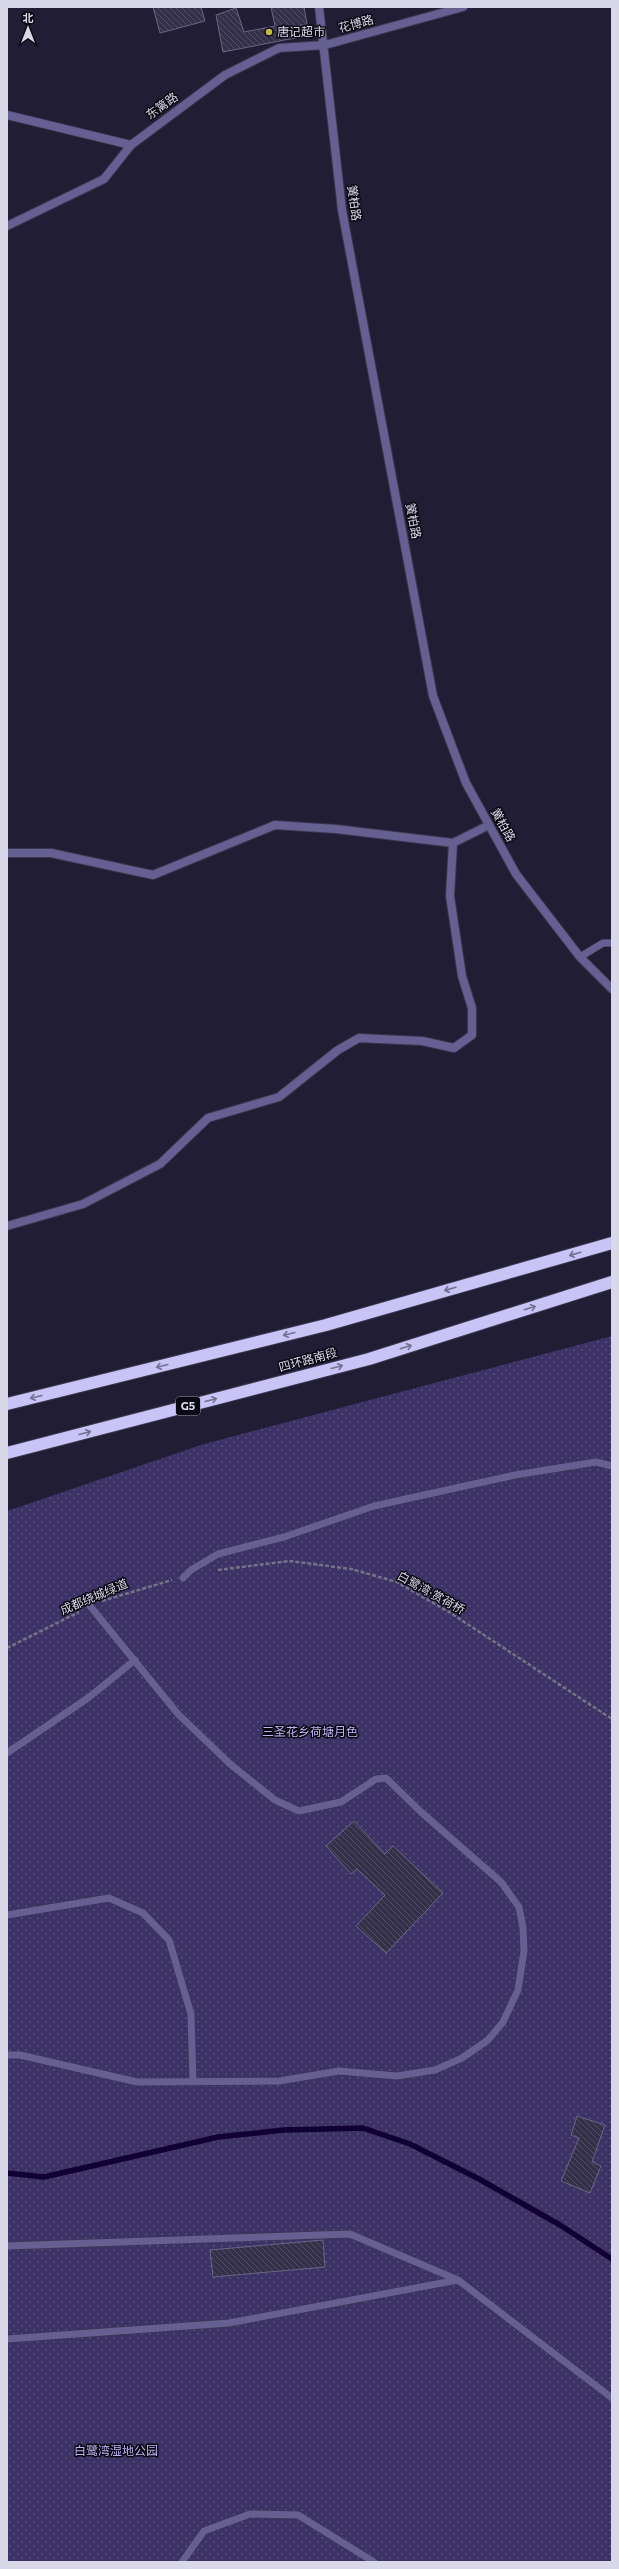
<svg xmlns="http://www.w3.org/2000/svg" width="619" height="2569" font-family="Commissioner,'Noto Sans SC',sans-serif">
  <defs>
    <pattern id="grass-dots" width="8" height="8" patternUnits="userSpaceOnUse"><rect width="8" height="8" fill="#3c3266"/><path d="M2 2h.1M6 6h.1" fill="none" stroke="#584f7c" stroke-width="1.8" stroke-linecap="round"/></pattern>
    <pattern id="building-back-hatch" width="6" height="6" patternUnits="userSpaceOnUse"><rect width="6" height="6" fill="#34304a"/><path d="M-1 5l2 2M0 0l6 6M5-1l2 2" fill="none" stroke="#514d64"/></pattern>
  </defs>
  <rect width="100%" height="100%" fill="#211d35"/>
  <path fill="url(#grass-dots)" d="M612 1336V2562H7V1511L204 1444Z"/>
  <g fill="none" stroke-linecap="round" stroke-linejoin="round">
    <path stroke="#100031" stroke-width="5.5" d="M7 2173 44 2177 218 2137 284 2130 363 2128 410 2144 479 2179 560 2225 612 2259"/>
  </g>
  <path fill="url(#building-back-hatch)" stroke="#6a6784" d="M153 7H201L205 21 160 33Z
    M271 7H304L307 24 292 27 295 38 223 52 216 15 236 8 244 32 275 26Z
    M354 1821 385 1854 393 1846 443 1893 386 1953 356 1926 385 1895 357 1869 351 1874 326 1846Z
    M577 2116 605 2125 592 2162 601 2166 590 2193 561 2181 579 2138 571 2135Z
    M323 2240 325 2267 213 2277 210 2250Z"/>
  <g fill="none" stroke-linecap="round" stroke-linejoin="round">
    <defs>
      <path id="service" d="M580 957 603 943H612
        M183 1578 191 1570 218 1554 284 1537 374 1506 515 1475 596 1462 612 1466
        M7 1753 88 1698 135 1660
        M7 1915 109 1898 143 1913 169 1940 191 2014 193 2082
        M7 2055H20L137 2082 279 2081 339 2071 397 2076 435 2070 462 2058 488 2040 503 2022 518 1990 524 1951 523 1928 519 1907 501 1882 421 1812 386 1778 376 1779 341 1802 299 1811 275 1800 230 1764 178 1714 90 1606
        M7 2246 350 2234 458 2280 612 2398
        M7 2339 229 2323 458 2280
        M182 2562 204 2531 250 2514 298 2515 374 2562"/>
      <path id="minor" d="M7 226 104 179 131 145
        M7 853H51L153 875 275 825 336 829 453 843 489 825
        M7 1226 83 1204 160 1164 208 1118 279 1097 338 1050 359 1038 422 1041 454 1048 472 1035V1008L462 976 450 896 453 843"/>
      <path id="tertiary" d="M319 7 342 210 433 696 466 783 516 874 580 957 612 989
        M7 115 131 145 225 75 279 48 325 45 463 7"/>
      <path id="motorway" d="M7 1404 326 1325 612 1243
        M7 1453 369 1359 612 1282"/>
    </defs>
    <use href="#service" stroke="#3b374e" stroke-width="8"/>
    <use href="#minor" stroke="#3b374e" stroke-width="10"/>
    <use href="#tertiary" stroke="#3b374e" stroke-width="10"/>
    <use href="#motorway" stroke="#3b374e" stroke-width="14"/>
    <path stroke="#757287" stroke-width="2.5" stroke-dasharray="4 2" stroke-linecap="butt" d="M218 1570 290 1561 351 1569 397 1582 449 1612 612 1719
      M102 1601 172 1580
      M7 1648 79 1612"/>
    <use href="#service" stroke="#665f92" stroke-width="7"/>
    <use href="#minor" stroke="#665f92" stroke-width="8"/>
    <use href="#tertiary" stroke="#665f92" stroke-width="8"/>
    <use href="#motorway" stroke="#c9c4f6" stroke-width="12"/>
  </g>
  <defs><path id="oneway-shaft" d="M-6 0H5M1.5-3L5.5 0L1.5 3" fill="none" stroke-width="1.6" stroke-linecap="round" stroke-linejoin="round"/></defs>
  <g stroke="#737090">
    <use href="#oneway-shaft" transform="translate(575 1254) rotate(164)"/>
    <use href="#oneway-shaft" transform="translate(450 1289) rotate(164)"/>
    <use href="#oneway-shaft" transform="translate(530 1308) rotate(-17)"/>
    <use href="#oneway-shaft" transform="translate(289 1334) rotate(166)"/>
    <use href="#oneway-shaft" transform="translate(406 1347) rotate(-17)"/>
    <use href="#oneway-shaft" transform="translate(162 1366) rotate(166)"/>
    <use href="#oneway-shaft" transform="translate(337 1367) rotate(-15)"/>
    <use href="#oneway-shaft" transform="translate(36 1397) rotate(166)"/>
    <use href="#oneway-shaft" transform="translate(211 1400) rotate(-15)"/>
    <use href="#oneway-shaft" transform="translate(85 1433) rotate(-15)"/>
  </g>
  <circle fill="#bebf42" stroke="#0a0913" stroke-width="1.5" cx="269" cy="32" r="4"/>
  <g text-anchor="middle" stroke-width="3" stroke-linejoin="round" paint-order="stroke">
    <rect fill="#0a0913" stroke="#9b9aa9" stroke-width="1" x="176" y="1397" width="24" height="18" rx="3"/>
    <g font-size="11" font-weight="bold" fill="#d9d8e9">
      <text x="188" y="1410">G5</text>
    </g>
    <g font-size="12" fill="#d9d8e9" stroke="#0a0913">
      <text transform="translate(356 24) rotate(-15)" y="4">花博路</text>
      <text transform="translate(162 106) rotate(-36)" y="4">东篱路</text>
      <text transform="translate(354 203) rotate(82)" y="4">黉柏路</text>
      <text transform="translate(413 521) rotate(79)" y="4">黉柏路</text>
      <text transform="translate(503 825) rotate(61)" y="4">黉柏路</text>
      <text transform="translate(308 1360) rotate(-15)" y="4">四环路南段</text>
      <text transform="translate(431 1593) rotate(29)" y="4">白鹭湾·赏荷桥</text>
      <text transform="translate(94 1597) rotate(-23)" y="4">成都绕城绿道</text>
    </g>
    <g font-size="12" fill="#d9d8e9" stroke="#0a0913" text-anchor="start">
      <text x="277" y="36">唐记超市</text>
    </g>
    <g font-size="12" fill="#bcb5f3" stroke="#0a0913">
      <text x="310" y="1736">三圣花乡荷塘月色</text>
      <text x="116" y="2455">白鹭湾湿地公园</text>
    </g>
  </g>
  <rect width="619" height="2569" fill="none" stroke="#d9d8e9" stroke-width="16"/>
  <g transform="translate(28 28)" stroke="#0a0913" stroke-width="3" paint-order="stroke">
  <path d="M0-3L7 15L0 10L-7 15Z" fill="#d9d8e9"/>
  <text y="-6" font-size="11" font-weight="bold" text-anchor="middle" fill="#d9d8e9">北</text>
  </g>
</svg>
